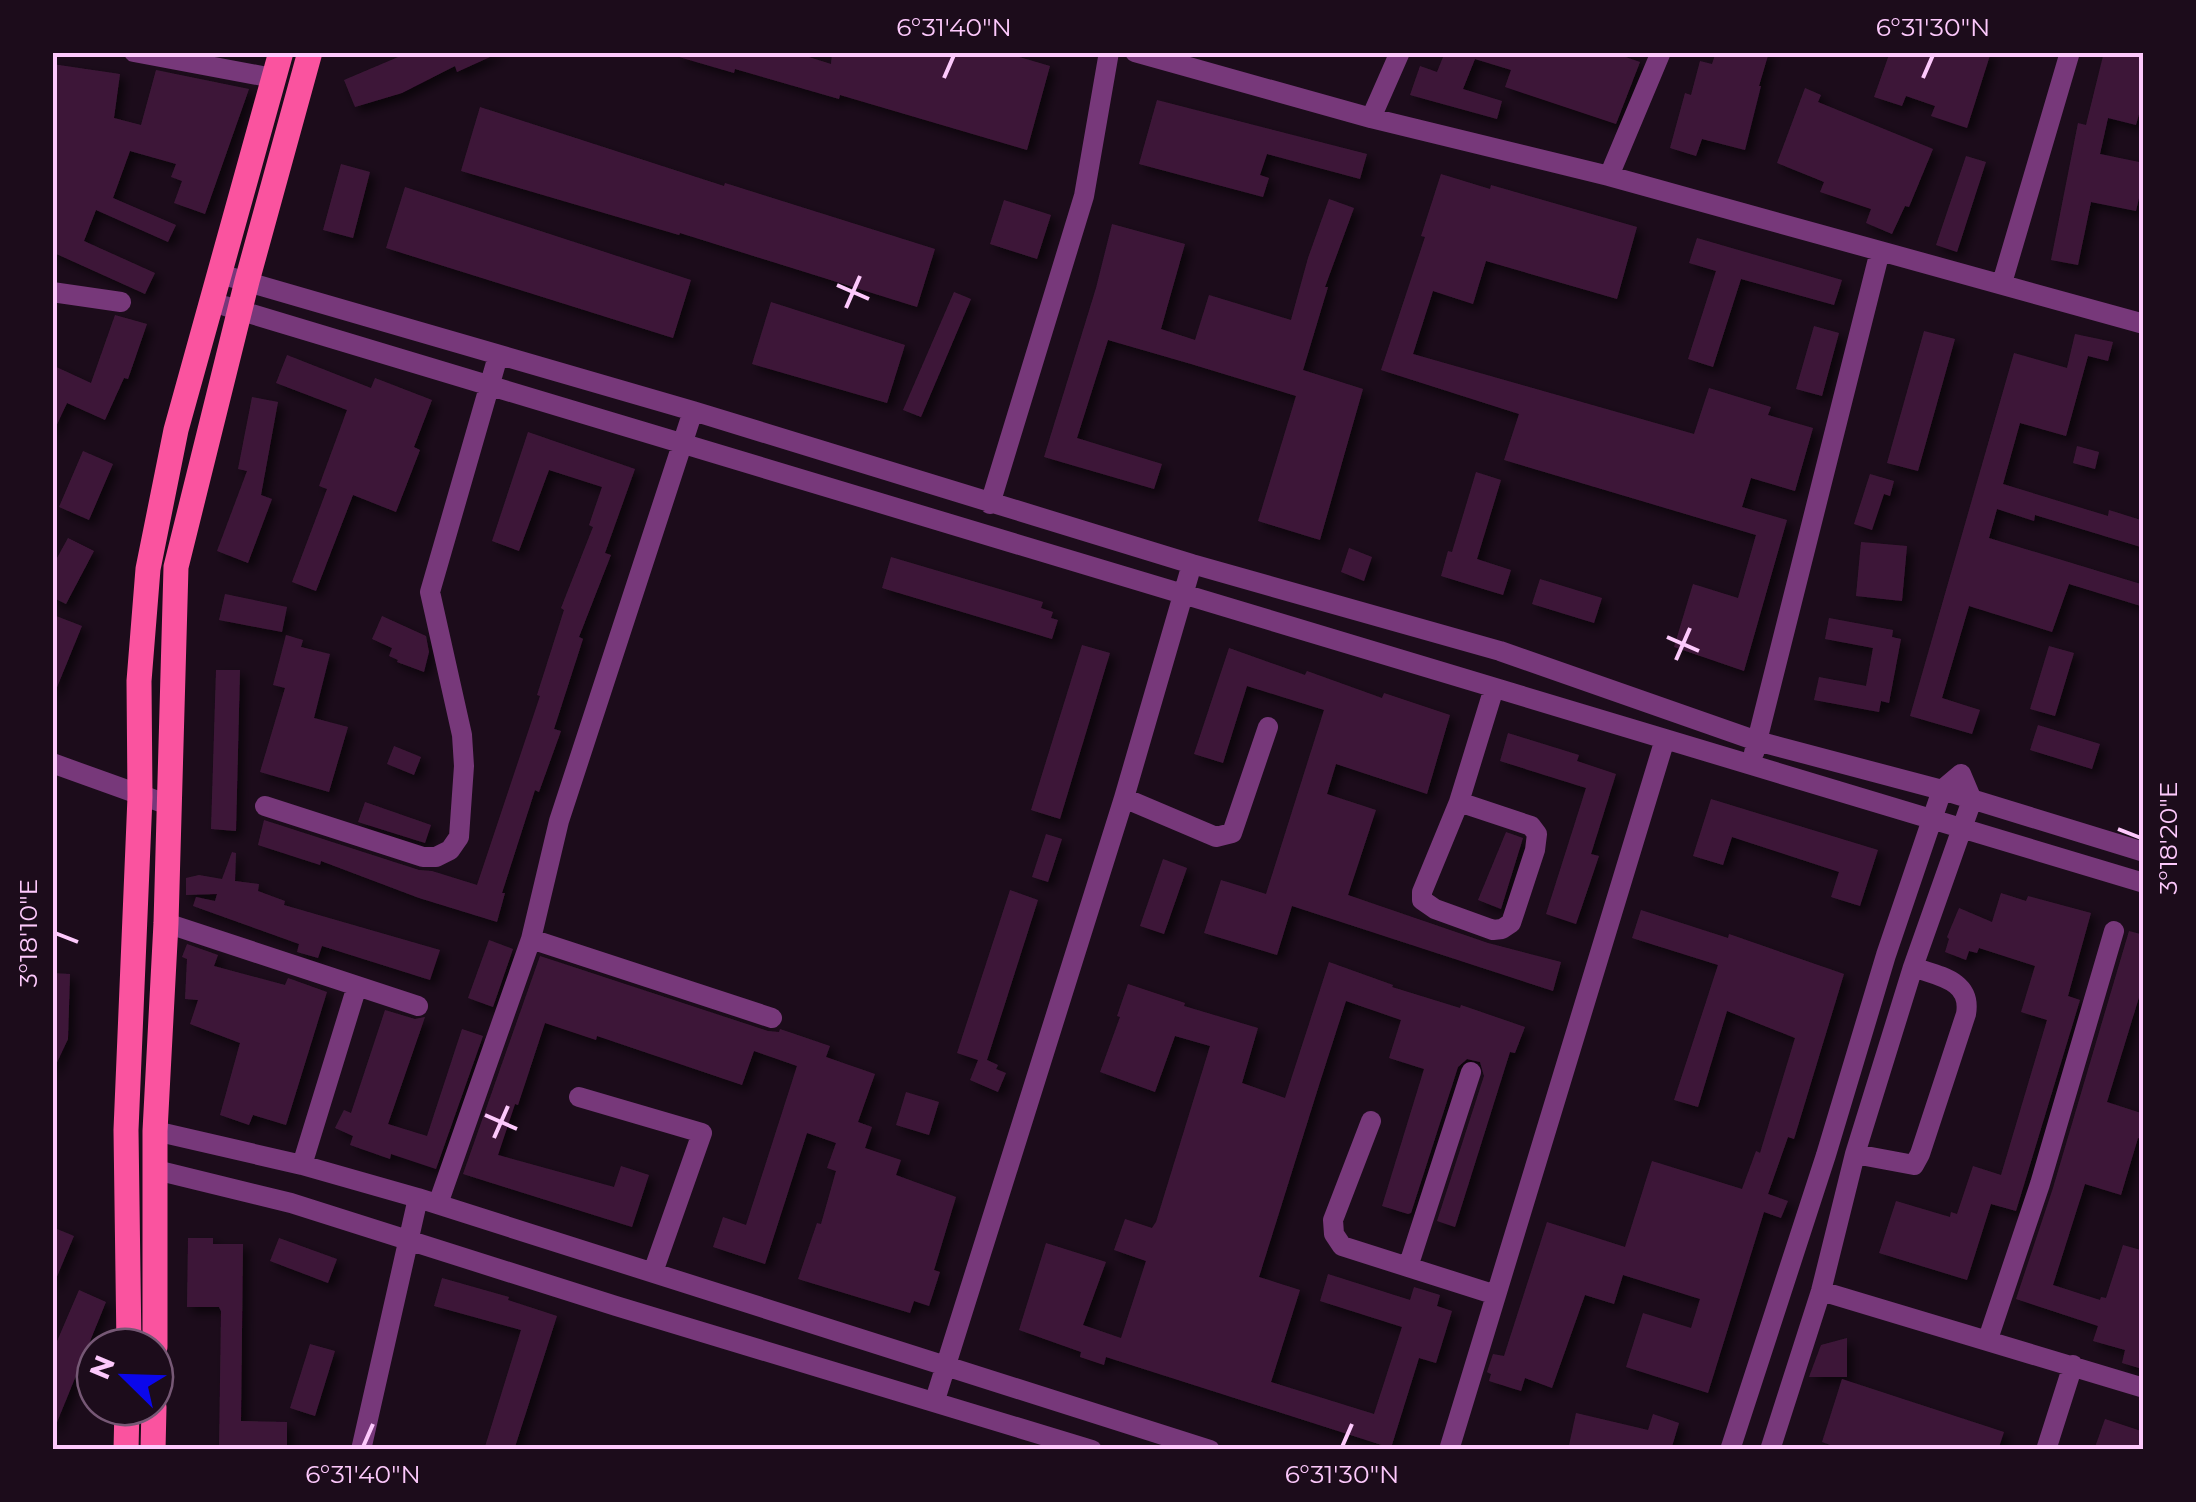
<svg xmlns="http://www.w3.org/2000/svg" width="2196" height="1502" font-family="Montserrat,sans-serif">
  <defs>
    <filter id="shadow"><feDropShadow dx="5.5" dy="5.5" stdDeviation="5" flood-color="#0009"/></filter>
  </defs>
  <rect width="100%" height="100%" fill="#1c0c1b"/>
  <path fill="#3d1938" filter="url(#shadow)" d="M410 52H501L457 72 455 66 402 93 355 107 344 80Z
    M679 52H793L831 64 832 52H1002L1050 66 1027 150 840 95 839 99 735 69 734 73 679 57Z
    M1445 52H1611L1640 62 1616 124 1505 87 1511 70 1475 59 1463 89 1502 101 1497 119 1410 95 1420 66 1437 72Z
    M1716 52H1769L1759 86H1761L1745 150 1702 139 1696 156 1670 148 1685 93 1691 95 1700 61 1712 64Z
    M1890 52H1991L1967 128 1931 116 1935 106 1906 96 1902 106 1874 97Z
    M2104 52H2144V96L2136 125 2108 118 2100 154 2144 163V176L2136 211 2091 202 2078 265 2051 260 2078 123 2086 125Z
    M52 64 120 74 114 118 141 125 156 70 249 89 205 214 174 203 182 181 171 177 176 164 130 151 113 198 176 225 168 242 96 210 84 241 155 273 145 294 52 252Z
    M1805 88 1821 95 1818 102 1933 149 1909 207 1905 206 1892 234 1866 223 1871 209 1820 192 1824 182 1777 163Z
    M1157 100 1367 154 1360 179 1267 154 1260 175 1269 178 1263 197 1139 164Z
    M480 107 724 186 725 183 935 249 917 307 680 233 679 235 461 171Z
    M1966 156 1986 162 1957 252 1936 245Z
    M341 164 370 172 353 238 323 230Z
    M1441 174 1490 189 1491 185 1637 227 1617 299 1486 261 1473 304 1433 291 1413 354 1694 434 1709 388 1771 407 1768 415 1813 428 1795 491 1751 478 1742 507 1787 520 1744 671 1674 647 1693 584 1738 598 1756 535 1504 460 1519 414 1381 370 1425 237 1421 236Z
    M405 187 691 280 673 338 386 248Z
    M1329 199 1354 208 1325 287H1328L1303 370 1363 389 1320 540 1258 521 1296 396 1191 364 1108 340 1077 438 1162 464 1154 489 1044 457 1096 288 1112 224 1185 244 1161 329 1195 340 1209 295 1291 320 1308 258Z
    M1004 200 1051 215 1037 259 990 244Z
    M1697 238 1842 280 1834 305 1741 279 1713 367 1688 359 1716 271 1689 263Z
    M954 292 971 299 921 417 903 410Z
    M771 302 905 345 887 403 752 364Z
    M115 315 147 324 128 379 124 378 105 420 67 403 52 435V365L91 383Z
    M1814 326 1839 333 1822 396 1796 389Z
    M1924 331 1955 339 1918 471 1887 463Z
    M2075 334 2113 342 2108 361 2088 356 2066 436 2020 423 2003 484 2108 516 2109 510 2144 521V548L2035 515 2034 521 1997 509 1989 538 2144 585V607L2069 584 2052 632 1969 606 1942 698 1980 710 1972 734 1910 716 2014 353 2067 368Z
    M287 355 371 388 375 378 432 400 414 447 420 450 396 512 353 495 316 591 292 582 327 489 319 486 347 410 276 383Z
    M252 397 278 402 261 495 272 499 248 563 217 551 247 471 238 469Z
    M528 432 635 469 605 553 611 555 579 637 583 639 554 729 561 731 539 792 535 790 502 893H505L497 922 419 898 321 861 320 865 258 845 264 820 419 870 432 871 477 885 540 696 537 695 564 610 561 608 593 527 589 525 602 487 549 470 519 551 492 541Z
    M2077 446 2099 452 2095 469 2073 463Z
    M83 451 113 464 89 520 59 507Z
    M1476 472 1501 480 1477 559 1511 570 1503 595 1441 576 1448 551 1452 552Z
    M1870 474 1894 481 1890 496 1884 494 1872 530 1854 524Z
    M68 538 94 551 66 604 52 597V567Z
    M1861 542 1907 546 1902 601 1856 596Z
    M1349 548 1372 557 1364 581 1341 572Z
    M891 557 1043 602 1041 608 1053 612 1051 618 1058 620 1052 639 882 588Z
    M1540 579 1602 598 1594 623 1532 604Z
    M225 594 287 607 282 632 219 620Z
    M56 616 82 626 53 697 52 626Z
    M382 616 426 636 429 652 424 672 397 662 398 660 389 656 392 648 372 639Z
    M1829 618 1893 630 1892 637 1901 639 1889 703 1881 701 1879 712 1814 700 1819 677 1866 686 1873 648 1825 639Z
    M286 635 303 640 301 647 330 654 314 718 348 727 329 792 260 772 285 688 273 685Z
    M1082 645 1110 653 1060 819 1031 810Z
    M2049 646 2074 653 2055 716 2030 709Z
    M1229 648 1305 675 1307 671 1382 698 1384 693 1450 715 1427 794 1336 764 1327 794 1376 810 1348 895 1488 943 1561 962 1553 991 1292 906 1277 955 1204 933 1221 880 1266 894 1324 710 1247 686 1223 763 1194 754Z
    M216 670H240L236 831 211 829Z
    M2038 725 2100 744 2092 769 2030 750Z
    M1508 733 1579 755 1577 761 1616 774 1591 854 1599 856 1576 924 1546 914 1586 788 1500 761Z
    M394 746 421 757 414 775 387 764Z
    M1711 799 1878 850 1860 906 1831 897 1839 872 1732 837 1723 865 1693 856Z
    M365 802 431 825 425 843 358 822Z
    M1506 832 1523 838 1501 909 1478 900Z
    M1046 834 1062 839 1048 882 1032 877Z
    M232 852 236 853 235 881 259 884 258 891 285 901 284 905 440 950 430 980 322 946 318 958 297 952 299 944 193 906 196 897 215 901 217 894 186 895V878L199 875 222 879Z
    M1163 859 1187 868 1164 934 1140 926Z
    M1010 890 1038 900 987 1060 998 1065 996 1069 1006 1073 998 1092 970 1080 978 1060 957 1053Z
    M2001 893 2026 901 2028 896 2091 913 2068 996 2080 1000 2016 1211 1991 1204 1967 1280 1879 1253 1896 1201 1950 1217 1951 1212 1957 1214 1973 1166 2001 1175 2047 1020 2021 1012 2035 966 1979 948 1977 953 1969 951 1966 960 1945 952 1949 939 1947 937 1959 908 1992 922Z
    M1641 910 1728 938 1729 934 1844 974 1794 1139 1788 1137 1768 1194 1788 1201 1781 1218 1764 1212 1708 1393 1626 1367 1643 1313 1691 1328 1700 1299 1623 1275 1614 1304 1585 1295 1552 1388 1525 1378 1521 1391 1489 1381 1491 1374 1487 1372 1493 1354 1504 1356 1547 1222 1625 1247 1652 1161 1742 1189 1756 1151 1760 1153 1795 1038 1727 1011 1698 1107 1674 1100 1718 965 1632 938Z
    M2129 931 2144 935V981L2107 1102 2144 1114V1140L2138 1138 2121 1195 2085 1184 2053 1285 2100 1300 2101 1297 2106 1298 2123 1245 2144 1251V1353L2139 1368 2122 1363 2125 1350 2093 1341 2098 1326 2016 1299 2053 1188Z
    M489 940 513 949 493 1007 468 998Z
    M187 944 218 955 214 966 285 985 288 978 327 992 286 1125 253 1115 249 1125 220 1115 240 1043 190 1024 198 1000 185 999 187 959 182 957Z
    M540 956 768 1031 779 1032 780 1029 830 1046 826 1057 875 1074 858 1122 872 1127 865 1148 901 1160 896 1175 956 1197 934 1270 940 1272 929 1306 914 1301 910 1313 798 1279 817 1223 821 1224 836 1171 827 1168 836 1143 807 1133 765 1264 713 1247 723 1217 746 1225 797 1066 754 1051 742 1085 597 1036 596 1040 545 1023 518 1105 515 1104 498 1155 614 1187 621 1166 649 1175 632 1227 463 1174Z
    M1329 962 1393 985 1392 987 1460 1008 1461 1005 1525 1027 1515 1053 1510 1052 1455 1227 1437 1221 1484 1076 1480 1062 1467 1059 1458 1067 1411 1213 1408 1214 1382 1206 1424 1069 1389 1058 1401 1020 1346 1001 1320 1082 1259 1277 1300 1290 1271 1382 1374 1414 1402 1327 1320 1301 1328 1274 1410 1300 1414 1287 1440 1295 1437 1306 1452 1311 1436 1363 1419 1358 1391 1448 1106 1357 1104 1365 1080 1357 1081 1352 1019 1330 1046 1243 1106 1262 1083 1325 1121 1338 1146 1261 1114 1250 1125 1219 1152 1228 1156 1222 1210 1046 1175 1036 1155 1092 1100 1072 1120 1017 1117 1016 1128 984 1185 1003 1184 1006 1258 1028 1242 1083 1285 1098Z
    M52 973 70 974 68 1039 52 1073Z
    M385 1010 415 1019 425 1017 388 1124 427 1136 462 1029 483 1036 436 1169 391 1154 390 1159 350 1145 353 1136 335 1128 344 1110 351 1113Z
    M906 1092 939 1102 929 1135 896 1125Z
    M52 1227 74 1236 53 1286H52Z
    M188 1238H213V1244H243L241 1421 287 1422V1449H219L221 1311 219 1307H187Z
    M279 1238 337 1259 328 1283 270 1261Z
    M442 1278 509 1297 508 1300 557 1316 514 1450H484L521 1330 434 1306Z
    M79 1290 106 1302 53 1432 52 1353Z
    M1847 1338V1377H1809L1821 1345Z
    M310 1344 335 1351 315 1416 290 1408Z
    M1842 1379 2004 1432 1998 1450H1844L1822 1442Z
    M1576 1413 1648 1430 1653 1414 1679 1423 1671 1450H1568Z
    M2105 1419 2144 1432V1450H2094Z"/>
  <g fill="none" stroke-linecap="round" stroke-linejoin="round">
    <path stroke="#77387a" stroke-width="20" d="M134 52 273 78
      M1135 52 1371 118 1609 176 2144 324
      M1371 118 1400 52
      M1609 176 1661 52
      M220 274 693 411 1192 564 1500 651 1757 741 1942 790 2144 852
      M2002 283 2070 52
      M52 292 121 302
      M225 306 2144 883
      M990 504 1084 196 1109 52
      M1754 753 1880 251
      M52 763 169 805
      M1124 798 1216 837 1232 833 1268 727
      M1459 802 1531 826 1537 834 1535 850 1511 923 1502 929 1493 930 1435 909 1422 900V892Z
      M1459 802 1494 688
      M265 806 423 857H436L450 850 459 837 464 766 462 735 430 592 498 356
      M166 923 418 1006
      M531 939 772 1018
      M579 1097 702 1133 653 1272
      M1371 1121 1333 1220 1334 1234 1342 1246 1496 1295
      M155 1131 302 1165 418 1198 1210 1450
      M1855 1154 1914 1165 1920 1154 1966 1014C1972 980 1938 976 1913 967
      M302 1165 357 986
      M156 1170 291 1203 616 1306 1092 1450
      M438 1204 531 939 559 821 693 411
      M1408 1267 1471 1072
      M1821 1291 2144 1388
      M1988 1339 2040 1184 2114 931
      M935 1400 1124 798 1192 564
      M361 1450 418 1198
      M1449 1450 1665 739
      M1730 1450 1826 1155 1886 955 1942 790 1961 774 1972 800 1913 967 1855 1154 1821 1291 1770 1450
      M2046 1450 2073 1365"/>
    <path stroke="#fa539f" stroke-width="25" d="M129 1347 126 1130 140 797 139 681 148 569 176 430 281 52
      M155 1347V1131L166 923 176 567 247 281 310 52
      M126 1450 127 1407
      M153 1450 154 1407"/>
  </g>
  <path fill="none" stroke="#fdc9fc" stroke-width="4" d="M944 78 954 55M1923 78 1933 55M837 285 869 299M846 308 860 276M1667 637 1699 651M1676 660 1690 628M2118 829 2141 838M55 933 78 942M485 1115 517 1129M494 1138 508 1106M363 1447 373 1424M1342 1447 1352 1424"/>
  <rect width="2196" height="1502" fill="none" stroke="#1c0c1b" stroke-width="110"/>
  <g transform="translate(125 1377) rotate(293)"><circle r="48" fill="#1c0c1b" stroke="#765875" stroke-width="2.5"/>
  <path d="M0-8L18 38L0 25L-18 38Z" fill="#0b07eb"/>
  <text y="-15" font-size="28" font-weight="bold" text-anchor="middle" fill="#fdc9fc">N</text>
  </g>
  <rect x="55" y="55" width="2086" height="1392" fill="none" stroke="#fdc9fc" stroke-width="4"/>
  <g font-size="25" text-anchor="middle" fill="#fdc9fc">
    <text x="954" y="36">6°31'40"N</text>
    <text x="1933" y="36">6°31'30"N</text>
    <text transform="translate(2168 838) rotate(-90)" y="9">3°18'20"E</text>
    <text transform="translate(28 933) rotate(-90)" y="9">3°18'10"E</text>
    <text x="363" y="1483">6°31'40"N</text>
    <text x="1342" y="1483">6°31'30"N</text>
  </g>
</svg>
